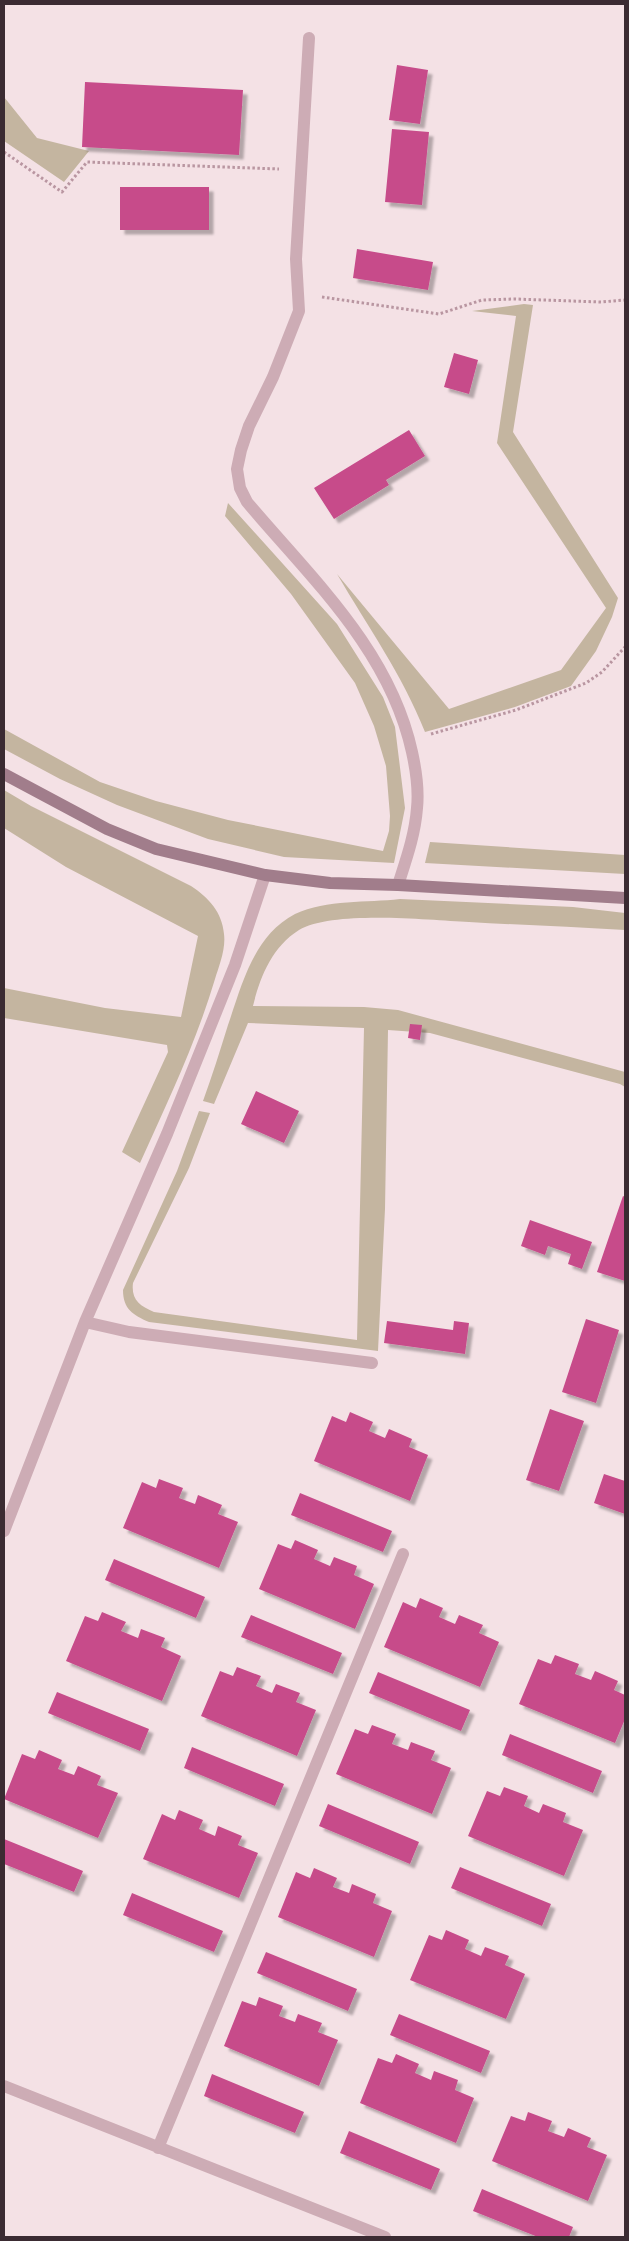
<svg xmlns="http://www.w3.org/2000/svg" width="629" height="2241" font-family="'Fira Sans Condensed',sans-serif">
  <defs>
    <filter id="shadow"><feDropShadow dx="4.5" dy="4.5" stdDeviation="1" flood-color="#0004"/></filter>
  </defs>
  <rect width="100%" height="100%" fill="#f4e1e5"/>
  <path fill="#c4b5a0" d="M4 97 37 138 89 151 64 182 4 141Z
    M524 304 533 305 513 432 618 598 612 617 596 651 571 686 515 707 425 732C402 674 368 627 337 574L449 709 561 670 606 608 497 443 516 316 472 311Z
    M228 503 337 624 383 697 395 727 405 808 394 863 284 857 208 839 117 805 60 779 4 749V729L100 782 156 801 228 820 383 851 389 831 390 816 386 766 374 726 355 683 291 594 225 516Z
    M4 790 31 806 191 886C209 898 222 912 224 934 226 949 219 966 215 979 196 1043 167 1103 140 1163L122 1152 168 1052 167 1045 4 1018V988L105 1008 181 1017 198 936 66 867 4 828Z
    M430 842 625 855V874L425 863Z
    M400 899 573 907 625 913V930C573 927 521 925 469 922 428 920 333 910 299 930 272 947 260 977 253 1006L364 1007 398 1010 625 1072V1087L620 1084 430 1033 388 1030 385 1209 378 1351 149 1322C133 1315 123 1309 123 1290L177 1171 199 1111 210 1113 189 1168 133 1283C131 1299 139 1306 154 1312L357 1340 364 1028 248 1023 214 1104 203 1101C212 1076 220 1051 228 1025 242 985 253 936 295 914 327 899 367 903 400 899Z"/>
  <path fill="#c74b8a" filter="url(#shadow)" d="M397 65 428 70 420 124 389 120Z
    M85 82 243 90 239 155 82 147Z
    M392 129 429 132 422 205 385 202Z
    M120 187H209V230H120Z
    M357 249 433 262 428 290 353 278Z
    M454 353 478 360 469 394 444 387Z
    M409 430 425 456 386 480 389 485 334 519 314 488Z
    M410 1024 422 1025 420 1040 408 1038Z
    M256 1091 299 1111 284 1143 241 1124Z
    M623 1196 625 1197V1281L597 1272Z
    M530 1220 592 1242 582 1269 568 1264 571 1254 548 1246 545 1255 521 1246Z
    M586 1319 619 1330 596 1403 562 1392Z
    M387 1321 453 1330 454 1321 469 1323 465 1354 384 1343Z
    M550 1409 584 1421 559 1491 526 1480Z
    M350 1412 373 1422 369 1431 385 1438 389 1429 412 1439 409 1447 428 1455 410 1501 314 1461 332 1416 346 1422Z
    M604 1474 625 1481V1514L594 1503Z
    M159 1479 183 1488 179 1498 195 1504 198 1495 222 1505 218 1514 238 1522 219 1568 123 1528 142 1482 156 1488Z
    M300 1493 392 1531 383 1552 291 1515Z
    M295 1540 318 1550 314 1559 330 1566 334 1557 357 1566 354 1575 374 1584 355 1629 259 1589 278 1544 291 1549Z
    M114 1559 205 1597 196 1618 105 1580Z
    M420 1598 443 1608 439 1617 455 1624 459 1615 483 1625 479 1633 499 1642 480 1687 384 1647 403 1602 416 1608Z
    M102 1612 126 1622 121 1631 138 1638 141 1629 165 1638 161 1647 181 1656 162 1701 66 1661 85 1616 98 1621Z
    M251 1615 342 1653 333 1674 241 1637Z
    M555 1655 579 1664 575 1674 591 1680 595 1671 618 1681 614 1690 625 1695V1719L615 1743 519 1704 538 1659 551 1664Z
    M237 1667 261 1676 256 1686 272 1693 276 1684 300 1693 296 1702 316 1710 297 1756 201 1716 220 1671 233 1676Z
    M378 1672 470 1710 461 1731 369 1693Z
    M57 1692 149 1729 140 1751 48 1713Z
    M372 1725 396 1734 392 1744 408 1750 411 1742 435 1751 431 1760 451 1768 432 1814 336 1774 355 1729 368 1734Z
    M510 1734 602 1771 593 1793 502 1755Z
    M192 1747 284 1784 275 1806 184 1768Z
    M39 1750 62 1760 58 1769 74 1775 78 1766 101 1776 97 1785 118 1793 98 1838 4 1799 22 1754 35 1759Z
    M504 1787 528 1796 524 1806 539 1813 543 1804 566 1813 563 1822 583 1830 564 1876 468 1836 487 1791 500 1796Z
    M328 1804 419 1842 410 1864 319 1826Z
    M179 1810 203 1820 199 1829 215 1836 218 1826 242 1836 238 1845 258 1853 239 1898 143 1859 162 1814 175 1820Z
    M4 1839 83 1871 74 1892 4 1864Z
    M460 1867 551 1904 542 1926 451 1888Z
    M314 1868 337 1878 333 1887 349 1893 352 1884 376 1894 373 1903 392 1911 374 1957 278 1917 296 1872 310 1878Z
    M132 1893 223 1931 214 1952 123 1915Z
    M446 1930 469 1940 465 1949 481 1956 485 1947 509 1956 505 1965 525 1974 506 2019 410 1980 429 1935 442 1940Z
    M266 1952 357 1989 348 2011 257 1973Z
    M259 1997 283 2006 279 2016 295 2022 298 2014 322 2023 318 2032 338 2040 319 2086 224 2046 242 2001 256 2006Z
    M399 2014 490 2051 481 2073 390 2035Z
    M396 2054 419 2064 415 2073 431 2080 434 2071 458 2080 455 2090 474 2098 456 2143 360 2103 378 2058 392 2063Z
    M212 2074 304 2112 295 2133 204 2096Z
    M528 2112 552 2121 548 2131 564 2137 568 2128 591 2138 587 2147 607 2155 588 2201 492 2161 511 2116 525 2121Z
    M349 2131 440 2169 431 2190 340 2153Z
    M482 2189 573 2227 569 2237H538L473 2211Z"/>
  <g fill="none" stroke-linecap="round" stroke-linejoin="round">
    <path stroke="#b996a1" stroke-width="3" stroke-dasharray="2.5 2.5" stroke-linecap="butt" d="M4 152 62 192 87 162 279 169
      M322 297 439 314 482 300 515 299 601 302 625 300
      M431 734 516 710 586 683 602 672 625 647"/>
    <path stroke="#cdacb5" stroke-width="12" d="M309 38 296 259 299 311 273 377 249 426 241 450 237 469 240 488 247 502C311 578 390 650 412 752 416 770 419 789 417 808 415 835 406 860 398 885
      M85 1322 129 1332 372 1363
      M4 1531 85 1322 167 1134 235 965 265 875
      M4 2086 385 2237
      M158 2148 403 1554"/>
    <path stroke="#a17d8b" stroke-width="12" d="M4 774 107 829 156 849 265 875 330 883 398 885 625 898"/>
  </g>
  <rect width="629" height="2241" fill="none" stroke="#3b2b32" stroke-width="10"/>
</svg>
